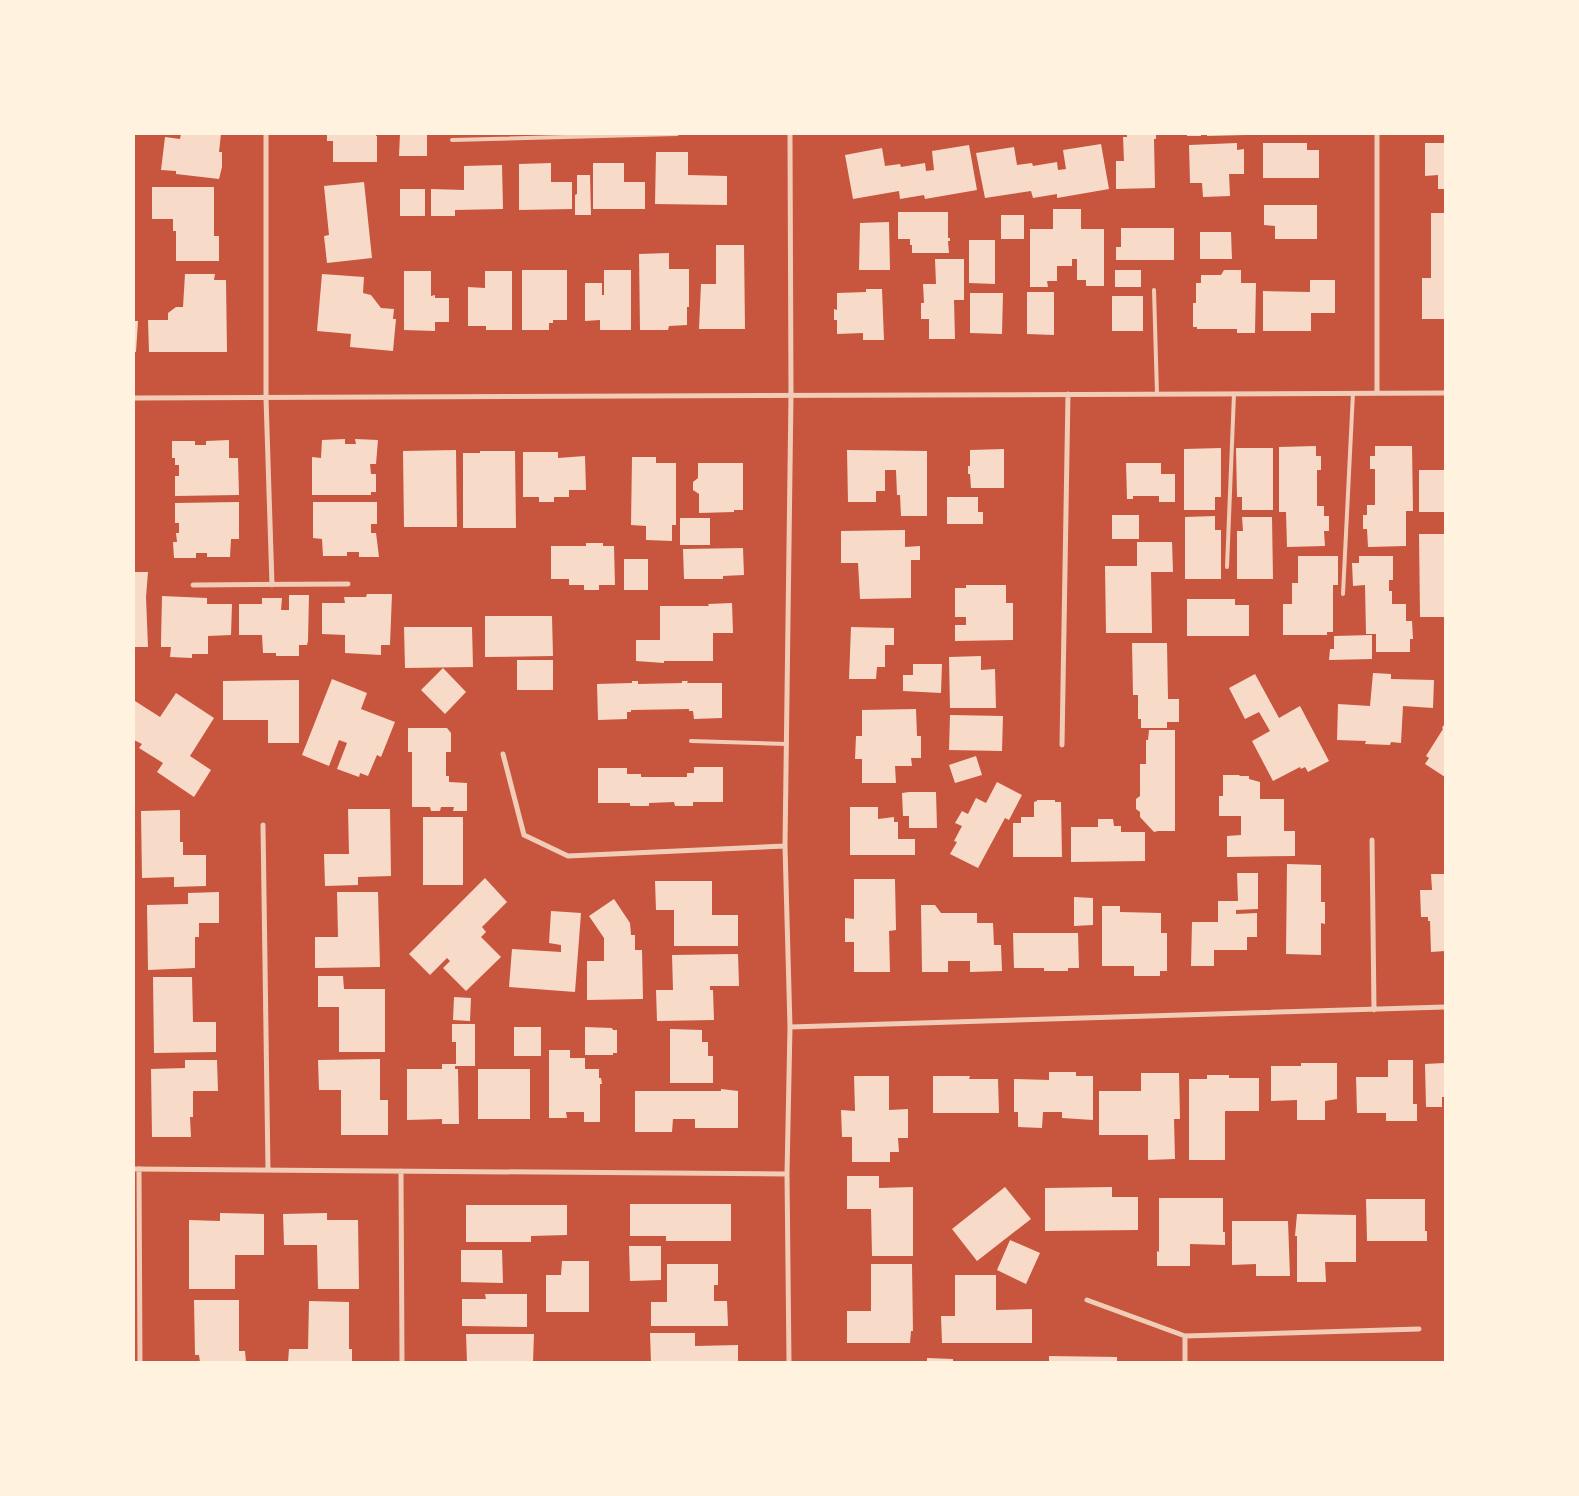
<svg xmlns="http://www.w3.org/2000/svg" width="1579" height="1496" font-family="Montserrat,sans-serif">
  <rect width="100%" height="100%" fill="#c8553d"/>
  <path fill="#f7dbc8" d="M181 134H221L219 152H222V167L219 179 176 174V171L161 170 165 137 180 139Z
    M327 134H376V136H377V162H333V141H327Z
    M400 134H427V156H399Z
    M1127 134H1156V139H1154L1155 188 1116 189V161H1124L1123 137H1127Z
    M1187 134H1201V136H1187Z
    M1207 134H1246V135L1207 136Z
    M1237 143V150L1244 149V174H1229L1230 196 1203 197 1202 183H1190L1189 145Z
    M1263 143H1307V150H1319V178H1263Z
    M1425 143H1445V189H1438V175L1425 176Z
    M1101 144 1109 189 1057 198V194L1033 198 1031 191 985 198 976 153 1014 147 1017 165 1032 163 1033 166 1057 162 1058 170 1066 169 1063 150Z
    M969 145 977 190 925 199 924 195 900 199 899 191 853 199 845 155 882 148 885 166 900 164 901 167 925 163 926 171 934 170 932 151Z
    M656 152H688V175L727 176V205L655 204Z
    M551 163V182H572V209L519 210V164Z
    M593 163H624V182H645V209H593Z
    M502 165 503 209 455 210V216H431V189L464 190V166Z
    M577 175H590L591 215H575V195L577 194Z
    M364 182 372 258 327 263 324 236 329 235 324 186Z
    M152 187H214V236H219V261H176V231H173V219H152Z
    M400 189H425V216H400Z
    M1264 205H1317V239H1275V226L1264 225Z
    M1053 209H1081V229H1104V286H1086V280H1077V259H1072V266H1057V281H1047L1048 287H1030V229H1053Z
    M898 212H948V238H950V241H948L949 253H912V245H910V239H898Z
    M1431 213H1445V319H1422V278H1431Z
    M1001 215H1024V239H1001Z
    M889 222 890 270H859L860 223Z
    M1121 228H1174V260H1116V247H1121Z
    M1200 232H1231L1232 259H1200Z
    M969 240H995V284L969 283Z
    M716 245H744L745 329H699L701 284H716Z
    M669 253V269H689V307H687V325L669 326 668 330H640L639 254Z
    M935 259H964V300H954L955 339H929V319H921V303H924L923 284H936Z
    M522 270H567V320H553V323H549V330H522Z
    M604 270H631V330H600V320L585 321V283H602V295H604Z
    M1115 270H1141V287H1115Z
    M1224 270H1241V283H1256L1255 333H1237V329H1197V327H1193V303H1196V283H1201V275H1221Z
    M404 271H431V296L435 295V298H449V322H435V331L404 330Z
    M485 271H512V330H486V326H468V287L485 288Z
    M185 274H215L214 280H226L227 352H149L148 320H168V313L176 307H183Z
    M322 274 364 277 363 293 371 295 381 308 394 309 393 319H396L393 351 350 347 351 334 317 331Z
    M1310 280H1335V313H1311V331H1263V291L1310 292Z
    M866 289H882L884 340H863V333L837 334V320H834V309L837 310V293L866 292Z
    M1027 292H1054V335L1027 334Z
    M970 293H1003L1002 334 970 333Z
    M1112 296H1143V331H1112Z
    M134 321H138L136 352H134Z
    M345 439V444H356L355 439 378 440 376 464H370L371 474H376V492H371V495H312V457L321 458 322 440Z
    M229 440V458H238L239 495 175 496V476H179V465H175V458H172V441H195V445H206V441Z
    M1316 446V456H1321V470H1317V506H1324V516H1329V531H1324L1325 546 1287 547 1286 512H1279V447Z
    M1375 446H1412L1413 511H1406V546L1368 547 1367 529H1363V515H1367V505H1375V469H1370V456H1375Z
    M1221 448V497H1215V510H1184V449Z
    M1236 448H1273V510H1242V497H1237Z
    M1004 449V488H971L970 474H968V466H970V450Z
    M456 450 457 527H404L403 451Z
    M847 450 927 451V516H901L900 495H897L896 470H885V491H876V502H848Z
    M480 451H515L516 528H463V453H480Z
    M523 452H558V458L585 456 586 490H569V497H554V502H539V497H523Z
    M632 457H656V463H676V525H672V541L646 540V526L631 525Z
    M698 463H743V510H734V512L699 513V494L693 490V482L698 478Z
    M1126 463H1161V474H1175V502H1159V496H1133V499H1127Z
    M1419 470H1445V512H1419Z
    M947 497H978V512H983V524H947Z
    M239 502V539H231L230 557H207V553H196V558H174L173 542H177L176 533H179V523H175V503Z
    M313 502H377V524H371V533H376L379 557H359V552H347V556H323L322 539 313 538Z
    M1112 515H1139V539H1112Z
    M1215 516V530H1221V579H1185V517Z
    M1242 517H1272L1273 579H1237V531H1243Z
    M680 518H710V545H680Z
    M905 530V547L920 546V560H911V598L860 599 858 563H841V531Z
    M1419 534H1445V617H1420Z
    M1137 542H1172L1173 572H1151L1152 633H1106L1105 566H1137Z
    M586 543H603V546H614L615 585H599V590H584V585H569V579H551V546H586Z
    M743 548 744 575 723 576V579H684L683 549Z
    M1298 556H1338V585H1333V632H1327V635H1283V604H1292V583H1298Z
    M1359 556H1393V580H1389V591H1392V604H1406V621H1412L1413 639H1410V652H1376V634H1366L1365 585 1353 586 1352 563H1359Z
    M624 559H648V590H624Z
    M134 572H148L146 597 148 647H134Z
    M966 585H1006V603H1013V640L955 641V625H966V617H955V588H966Z
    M367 594H392L390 645H381V655L345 653V635L322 634V603H345L344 597H366Z
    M289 595H309L308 641 307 645H299V656H276V653H263L262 635H239V604H262V598H282L281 610H289Z
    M162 596 207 598V604H232L231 635 208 636V654H192V658L170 657 171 647H161V642Z
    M1187 599H1235V605H1249V636H1187Z
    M732 603 733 633H713V661H664V663L636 661V640H660V606H709L708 604Z
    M485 616H552L553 656 485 657Z
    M404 627H472L473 667 405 668Z
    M851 627 894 628V645H885V667H877L876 679H849Z
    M1372 635V659L1329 660 1330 649H1334V636Z
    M1132 643H1167L1168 699H1179V722H1167V728H1141V719H1138V695H1133Z
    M981 656V670L995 669 996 708H950L949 657Z
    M517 660H553V690H517Z
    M913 664H942L941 693 903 691V675H913Z
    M443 668 466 692 445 714 421 690Z
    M1373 673 1391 674V679L1434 680 1433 708 1403 706 1401 743 1391 742 1390 745 1365 744 1366 741 1337 740 1338 704 1370 706Z
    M1255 674 1279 718 1300 706 1329 761 1308 772 1305 767 1301 769 1300 767 1273 781 1252 741 1270 731 1259 712 1245 719 1229 688Z
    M332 679 367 693 361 709 395 722 381 757 377 755 368 776 360 773 359 777 337 769 347 743 339 740 329 766 302 755Z
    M299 680V743H268V720H223V681Z
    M632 681H638V684L682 683V681H688L687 683H722V718L694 719 693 711H689V709L631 710V712H627V719L598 720 597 684 632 683Z
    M176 693 214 718 190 756 211 770 194 797 157 772 163 763 139 748 142 744 134 740 135 701 160 717Z
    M916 709 917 736H921V758H911L912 766H895L896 783H862V759H855L856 736H862V710Z
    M950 715 1003 716 1002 751 949 750Z
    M1445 723V777L1425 764 1429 758 1426 756 1443 729 1442 728Z
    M408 728H447L451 733V752H446V776H449V782L467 783V811H453L454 807H441L440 811H431L430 807H412V752H408Z
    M1149 730H1175V831H1158L1154 832 1140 817V812L1136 809V799L1140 796V764H1146V740H1148Z
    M976 756 982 775 955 783 949 765Z
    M694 767H723V802H693V806H675L674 802 649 803V806H630V803H598V768H627V774H641V777H687V773H694Z
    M1223 775H1239L1240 776H1249V779L1260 782V799H1284V831H1295V856L1227 857V836L1241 835V816H1219V796H1223Z
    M997 782 1022 795 1009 820 1005 818 978 868 950 854 957 842 954 841 962 826 955 823 962 811 968 814 976 798 986 803Z
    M909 792H936L937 828H909V816H903L902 793Z
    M1037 800H1055V802H1061L1062 857H1013V823H1021V817H1034V802L1037 801Z
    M850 807H878V819L894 817V822H898V839H915V855H850Z
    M348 809H390L391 876 358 877V885L325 886 324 854H349Z
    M180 810V842H183V855H206V886L174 887V877L142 878 141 811Z
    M423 817H463V885H423Z
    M1098 819H1113L1114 826H1121V832H1145V861L1071 862V827H1098Z
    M1287 864 1321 865V902H1325V924L1321 923V955L1286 954Z
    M1237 873H1258V909L1236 910V914L1257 913V937H1247V950H1214V966H1191L1192 922H1218V901H1238Z
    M1431 874H1445V951L1431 952 1430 921H1428V917H1421L1420 890H1432Z
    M485 878 507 902 482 927 486 932 481 937 501 957 466 991 443 968 450 961 447 958 430 975 409 954Z
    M854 879H895L896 930 889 931 890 972H854V942H845V918L854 919Z
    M655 881H712V915H738V946H674V910H656Z
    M219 892V923H199V937H195V968L148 970 147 905 188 904V893Z
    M337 892H378L380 967 315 968V937H338Z
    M1074 897 1093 898V925L1074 926Z
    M614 899 630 923 631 935H635V950H642L643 999 587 1000V961H604V938L589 916Z
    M921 905H935L941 913H977V923H993L994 945H1001L1002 971 970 972V961H948V972H922Z
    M1102 906H1120V912L1161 913V933H1167V971H1160V976H1134V966H1102Z
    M551 911 581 913 575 992 509 987 512 949 561 952V945L549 943Z
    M1013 933H1078L1079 968H1068V971H1044V968H1014Z
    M738 954 739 986H710V990H713L714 1020 657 1021 656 990H673L672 955Z
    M318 976H343L344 989H385V1052H339V1007H318Z
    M153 977H192L193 1022H216V1052L154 1053Z
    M454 997 471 998 470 1021 453 1020Z
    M452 1024H475V1066H455V1069H458L459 1124H442V1119L407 1120V1069H442V1064H456V1042H452Z
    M514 1027H541V1056H514Z
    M585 1027 612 1028 613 1030H617V1053H613V1055H585Z
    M670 1029 702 1030V1042H708V1056H713V1083H670Z
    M549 1050H570V1058H585V1069H599V1078H601L602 1084H600V1122H584V1112H566L567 1118H549Z
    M380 1059V1100H388V1135H341V1090H319L318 1060Z
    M185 1060H217L218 1091H193V1117H190L191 1137H152L151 1069 185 1068Z
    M1388 1060H1413V1104H1417V1121H1386V1113H1357L1356 1077H1388Z
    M1301 1063H1337V1099L1325 1101V1120H1297V1100L1271 1101V1066H1301Z
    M1445 1063V1097H1442V1107H1426L1425 1064Z
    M478 1069H530V1119H478Z
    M1049 1072H1076V1076H1093V1120L1062 1118V1112H1043L1042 1128 1018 1127V1112H1014V1079L1049 1080Z
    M1141 1073H1179L1180 1119H1174L1175 1159 1148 1160V1135H1099V1091H1141Z
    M1207 1075H1229V1078H1259V1111H1225V1160H1189V1079H1207Z
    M854 1076H889V1110L908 1109V1138H898L899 1152H890V1162H852V1137H842L841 1110 855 1111Z
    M933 1076H970L969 1079H998L999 1113H933Z
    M721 1089 738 1091V1128H695V1119H673L672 1132H635V1091H721Z
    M847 1176H879V1188L913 1187V1256H872L871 1209H847Z
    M1005 1187 1031 1219 977 1261 952 1229Z
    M1112 1187V1197H1138V1230L1045 1231V1188Z
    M1159 1198H1223V1232H1225V1245L1190 1244V1266H1157V1251L1159 1252Z
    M1366 1199H1425V1231H1427V1241H1367Z
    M630 1204H731V1241H666V1236H630Z
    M466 1205H567V1235L531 1236V1242H466Z
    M220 1213 264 1214V1255H235V1289H189V1220L220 1221Z
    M327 1213V1220H358L359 1289H318L317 1245H284L283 1214Z
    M1297 1214 1356 1215V1262H1325L1326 1282H1297V1236H1295Z
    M1232 1221H1288L1290 1276H1256V1264L1232 1265Z
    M1010 1240 1040 1253 1026 1284 997 1270Z
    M629 1246H661V1280L630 1281Z
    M461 1250H502L503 1283 461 1282Z
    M562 1261H589V1312H546V1275H561Z
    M667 1264H718V1285H714V1301H727L728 1326H651V1302H667Z
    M871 1264H912L913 1331H911L910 1343H847V1311H871Z
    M955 1275H996V1310L1032 1309V1343H942L941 1316H955Z
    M485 1294H527V1327L462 1326V1299H486Z
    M194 1300H239V1351H245L246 1362H200L199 1355H195Z
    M309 1301 349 1302V1349H352V1362H288L289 1349H308Z
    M650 1333H695V1346L738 1345V1362H651Z
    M466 1334H534L533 1362H467Z
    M1049 1356 1117 1357V1362H1049Z
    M927 1358 953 1359V1362H927Z"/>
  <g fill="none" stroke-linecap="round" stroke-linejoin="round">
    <path stroke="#f1ccb7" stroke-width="4" d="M452 140 677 134
      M1154 290 1157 394
      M1227 567 1234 394
      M1343 594 1353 393
      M691 741 787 744"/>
    <path stroke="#f1ccb7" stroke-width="5" d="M266 134V398L272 585
      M1377 134V393
      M134 398 1445 393
      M193 585 348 584
      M1062 745 1068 394
      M503 754 524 835 568 856 785 846
      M263 825 268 1170
      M1372 840 1374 1010
      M790 1027 1445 1007
      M134 1169 787 1174
      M139 1169 140 1362
      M401 1171 402 1362
      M1087 1300 1185 1336 1419 1329
      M1185 1336V1362
      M789 1362 787 1174 790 1027 785 846 791 395 790 134"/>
  </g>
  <rect width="1579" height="1496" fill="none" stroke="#fff3e0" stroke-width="270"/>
</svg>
